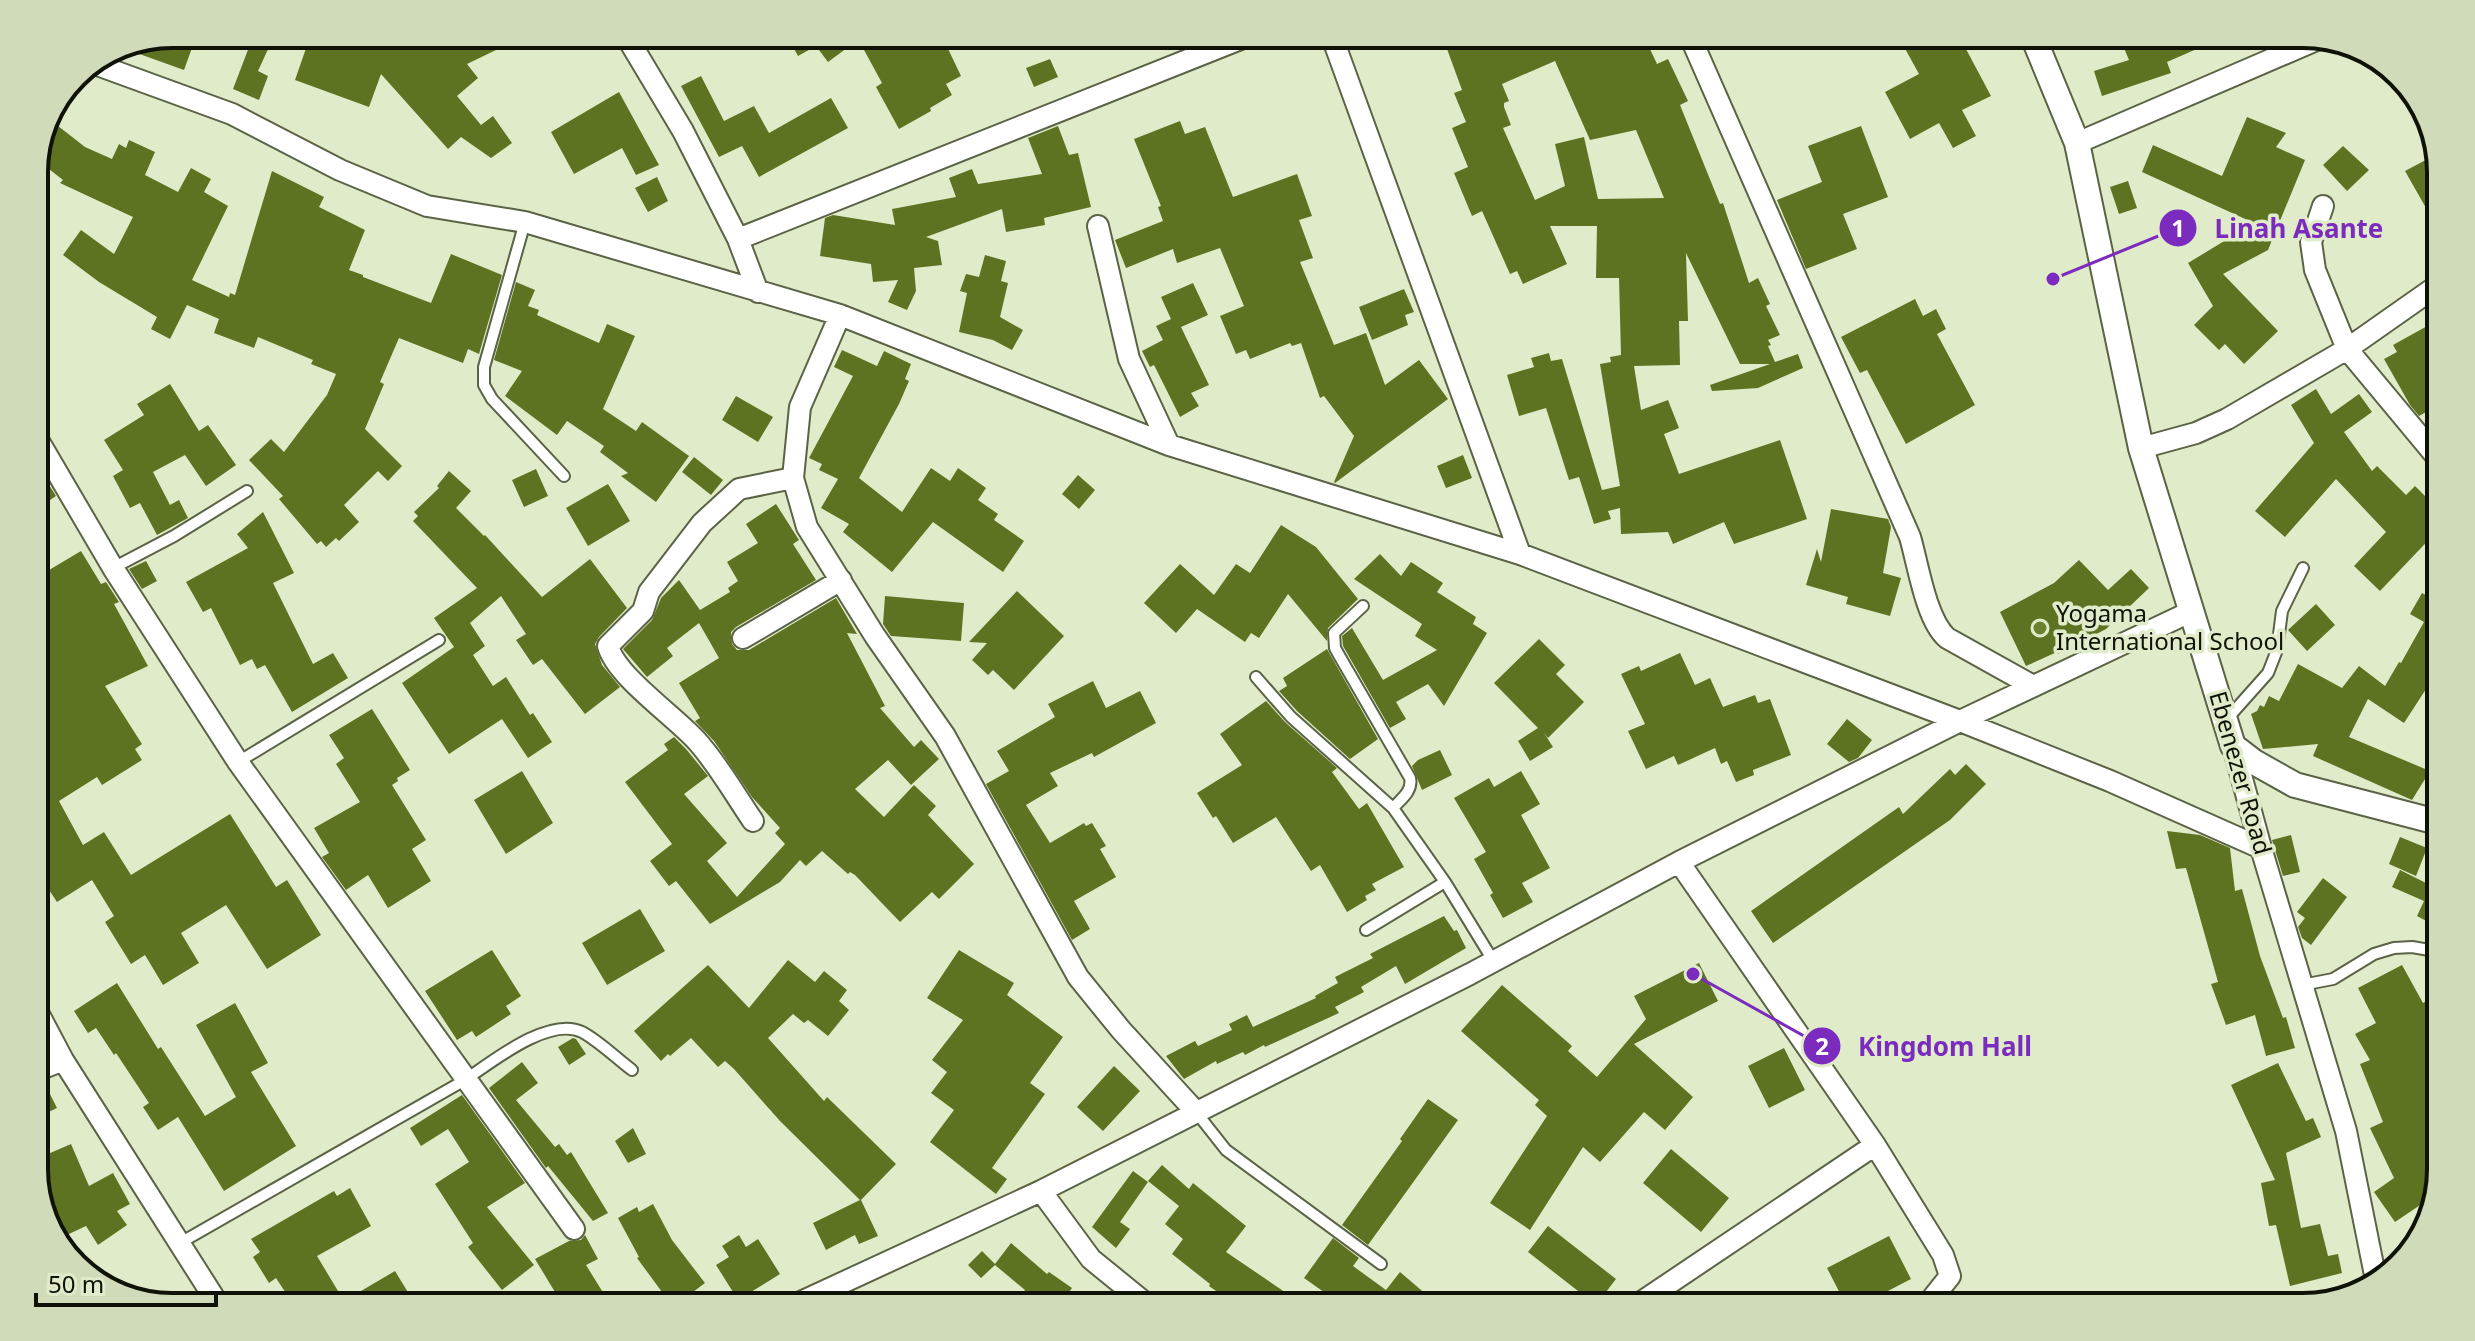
<svg xmlns="http://www.w3.org/2000/svg" width="2475" height="1341" font-family="'Noto Sans',sans-serif">
  <rect width="100%" height="100%" fill="#e0ecc9"/>
  <path fill="#5e7321" fill-rule="evenodd" d="M172 34H197L184 70 117 46Z
    M254 34H275L258 71 268 76 259 100 233 89Z
    M311 34H369L407 48 424 34H529L467 64 478 78 457 96 481 125 493 116 512 143 491 158 461 137 448 149 381 74 369 107 295 80Z
    M786 34H866L828 62 816 46 798 56Z
    M894 34H941L961 76 946 84 952 95 930 108 931 111 899 129 876 87 882 83 864 50Z
    M1454 34H1643L1657 64 1668 59 1688 101 1680 105 1720 204 1723 203 1749 283 1758 278 1770 304 1766 306 1780 335 1768 340 1771 345 1768 346 1775 362 1798 354 1803 368 1758 388 1712 391 1710 385 1770 364H1740L1686 253 1688 321H1679L1680 365 1634 366 1641 410 1668 400 1679 428 1664 434 1679 474 1780 440 1807 519 1734 544 1724 522 1673 544 1668 532 1621 534 1620 508 1608 511 1611 519 1594 524 1579 477 1569 480 1546 408 1519 416 1507 375 1534 367 1531 358 1549 353 1551 361 1562 359 1602 490 1620 486 1600 364 1611 362 1610 357 1621 355 1619 278H1596L1597 226H1550L1567 264 1523 284 1517 271 1510 274 1482 211 1472 216 1454 173 1468 167 1452 128 1466 122 1454 93 1462 90 1443 38ZM1555 61 1590 140 1636 130 1664 198 1598 199 1584 137 1555 144 1565 186 1535 200 1503 128 1511 125 1504 107V103L1509 101 1502 84Z
    M1897 34H1958L1991 96 1962 110 1976 136 1953 148 1939 123 1910 139 1885 92 1919 74Z
    M2118 34H2231L2167 62 2171 73 2102 96 2094 71 2129 60Z
    M1050 59 1058 77 1034 87 1026 68Z
    M701 76 724 121 754 106 769 133 831 98 848 128 759 177 742 146 719 157 681 86Z
    M619 92 659 165 636 175 622 148 574 174 551 132Z
    M2247 117 2286 133 2276 147 2305 160 2268 250 2223 274 2278 331 2244 364 2225 344 2219 350 2194 325 2213 306 2188 263 2254 223 2142 172 2153 145 2222 176Z
    M1180 121 1185 134 1205 127 1233 197 1297 174 1312 216 1299 220 1313 258 1300 262 1334 345 1366 333 1385 385 1419 360 1448 399 1335 483 1334 482 1354 436 1324 396 1320 398 1301 343 1292 346 1290 343 1250 359 1246 350 1236 354 1220 316 1244 306 1220 248 1177 263 1173 249 1126 268 1115 240 1163 221 1158 207 1161 206 1134 139Z
    M53 122 85 147 112 159 119 144 126 148 129 140 155 152 145 175 178 192 191 168 211 179 204 192 228 206 192 280 229 297 230 293 235 295 272 171 324 197 319 207 365 230 349 270 363 275V277L431 303 451 254 502 275 479 354 468 349 463 363 399 338 380 382 384 384 365 429 402 466 388 481 378 471 344 505 359 522 339 541 336 538 326 547 321 541 317 544 279 499 283 496 249 460 271 439 284 452 327 395 336 374 311 364 313 360 258 337 254 348 214 333 219 319 187 305 170 339 151 329 157 317 99 282 63 255 81 230 114 254 133 217 60 183 63 180 40 162 42 159 38 156Z
    M1058 126 1069 155 1078 153 1091 207 1044 218 1045 225 1006 232 1002 209 926 237 938 241 942 265 914 268 916 291 907 310 888 302 898 280 873 282 871 264 820 256 825 218 833 215 895 225 892 209 956 197 949 178 972 169 978 184 1042 174 1028 138Z
    M1861 126 1888 197 1843 214 1857 249 1806 269 1777 200 1822 182 1808 146Z
    M2343 146 2369 170 2347 191 2323 165Z
    M2437 154 2441 164V199L2426 208 2405 171Z
    M657 177 668 201 648 212 635 188Z
    M2128 181 2137 208 2119 214 2110 187Z
    M985 255 1006 261 1001 281 1008 283 1000 317 1023 330 1012 350 993 340 959 332 967 293 960 291 966 274 979 277Z
    M516 282 535 290 528 306 539 310 537 315 599 343 607 324 635 336 603 409 636 431 642 422 689 456 656 502 621 476 628 473 600 452 604 446 567 421 557 435 505 396 522 371 494 360Z
    M1193 283 1208 315 1181 327 1209 385 1191 393 1199 406 1180 417 1154 365 1150 367 1142 351 1163 340 1156 326 1171 319 1161 297Z
    M1404 289 1414 312 1405 315 1408 325 1372 340 1359 307Z
    M1915 299 1923 316 1936 309 1946 329 1937 334 1975 405 1906 444 1867 370 1860 373 1841 337Z
    M2429 325 2441 346V404L2419 416 2410 405 2384 359 2397 352 2393 345Z
    M842 350 877 366 884 351 911 364 905 379 909 381 899 404 859 478 902 512 931 468 950 481 958 468 986 488 978 500 998 514 994 520 1024 541 1003 572 933 522 892 572 843 532 849 524 821 508 838 479 819 470 822 464 809 458 853 376 834 367Z
    M170 384 199 431 208 425 236 465 206 486 185 455 153 472 170 505 179 500 188 518 157 535 140 503 130 508 113 476 123 470 104 440 144 415 137 404Z
    M2316 389 2331 414 2359 394 2372 412 2344 432 2372 471 2377 466 2406 495 2415 486 2441 512V527L2380 591 2354 566 2386 532 2336 479 2285 537 2255 511 2314 443 2291 405Z
    M736 396 773 417 758 442 722 420Z
    M1463 455 1472 478 1446 488 1437 466Z
    M694 457 723 480 711 495 682 472Z
    M34 461 56 496 34 511Z
    M536 469 548 496 524 507 512 480Z
    M449 471 471 491 456 508 484 536 485 535 542 597 590 559 627 608 599 637 595 644 602 665 620 687 585 714 542 659 533 665 516 640 526 634 501 596 470 623 485 646 473 655 493 686 506 677 530 715 533 713 552 742 528 758 502 719 449 754 402 683 454 647 434 618 477 588 413 521 418 516 414 512 439 488 437 486Z
    M1078 475 1095 490 1079 509 1062 494Z
    M608 484 630 521 588 546 566 508Z
    M776 504 799 540 793 544 816 580 736 627 731 632 732 644 737 650H749L836 598 857 634 847 633 885 706 880 708 914 747 921 740 939 759 911 785 888 760 855 789 884 817 914 785 936 806 928 815 974 864 939 899 932 892 900 922 855 875 850 872 848 874 822 851 806 866 800 860 780 882 710 924 676 881 669 886 650 861 672 844 625 782 668 750 664 744 674 737 686 749 708 776 684 794 727 843 707 861 737 897 785 844 775 833 780 828 752 797 714 741 695 721 700 718 679 683 719 658 699 623 667 648 673 656 647 677 623 649 652 620 661 598 679 580 700 610 730 592 728 588 738 581 727 562 758 543 746 524Z
    M1831 509 1888 519 1891 527 1883 573 1901 578 1890 616 1846 604 1848 597 1806 585 1817 549 1821 562Z
    M263 512 294 573 273 583 313 664 333 653 348 678 292 712 265 665 257 669 252 659 240 665 211 608 203 612 186 582 248 548 237 534Z
    M1281 525 1316 547 1358 599 1328 628 1327 641 1288 594 1259 638 1251 633 1245 642 1197 609 1176 633 1144 603 1180 564 1214 595 1236 564 1250 573Z
    M81 551 101 584 106 582 119 602 114 604 148 666 105 686 142 744 135 749 142 760 102 785 97 777 59 801 83 845 104 832 131 875 230 814 276 887 287 880 321 935 267 969 226 905 181 933 199 963 163 985 145 955 131 964 105 922 114 916 92 880 57 902 34 867V820L44 814 34 799V579Z
    M1380 554 1401 576 1411 562 1443 583 1437 592 1476 617 1473 624 1487 633 1444 706 1428 684 1396 702 1406 719 1390 728 1343 646 1342 636 1352 628 1383 680 1437 650 1415 636 1422 624 1354 579Z
    M2079 560 2108 590 2131 569 2149 588 2106 629 2058 654 2057 652 2026 666 2000 612 2054 583Z
    M146 561 157 581 142 589 129 569Z
    M1017 591 1064 636 1014 690 993 670 988 675 972 660 987 643 969 642Z
    M2441 591V666L2404 723 2368 699 2349 737 2430 771 2412 800 2313 756 2318 744 2263 749 2251 714 2257 711 2260 705 2264 707 2269 696 2279 701 2298 664 2342 688 2359 666 2385 686 2399 662 2401 663 2424 622 2410 614 2422 593 2436 600Z
    M885 596 964 603 961 641 891 636 883 624Z
    M2316 604 2335 625 2307 651 2288 630Z
    M1539 639 1565 665 1556 674 1584 702 1548 738 1544 733 1553 747 1530 761 1518 741 1538 728 1494 683Z
    M1327 649 1378 739 1350 759 1297 711 1279 691 1287 686 1283 678Z
    M1680 653 1695 685 1710 678 1723 707 1755 695 1758 703 1770 699 1791 755 1753 770 1754 775 1736 782 1727 761 1721 764 1715 748 1678 765 1674 756 1646 769 1628 731 1645 724 1621 674 1639 666 1641 671Z
    M1093 681 1106 708 1140 691 1156 723 1094 757 1092 753 1050 773 1058 786 1026 805 1050 843 1084 823 1086 826 1092 823 1106 846 1100 849 1116 877 1074 901 1090 929 1072 940 986 784 1009 771 997 751 1055 717 1048 704Z
    M1266 701 1286 723 1337 768 1332 772 1359 809 1367 803 1404 867 1372 884 1376 890 1365 896 1367 900 1347 912 1320 865 1311 871 1276 817 1233 843 1216 816 1213 818 1197 793 1242 765 1220 734Z
    M372 709 410 770 397 778 398 781 392 785 426 840 412 849 431 881 388 908 368 875 346 890 322 857 329 853 314 828 360 802 336 764 344 758 329 735Z
    M1847 719 1872 740 1858 758 1849 762 1827 744Z
    M1440 750 1452 775 1422 790 1412 766 1418 760Z
    M1966 764 1986 784 1950 820 1773 943 1751 911 1899 807 1903 814 1950 769 1955 775Z
    M522 771 553 823 506 854 474 800Z
    M1521 771 1540 804 1521 815 1550 868 1522 883 1533 902 1503 918 1490 895 1493 893 1474 859 1486 852 1454 798 1489 778 1494 787Z
    M2167 831 2200 835 2230 848 2235 891 2242 889 2260 956 2283 1018 2286 1017 2295 1048 2266 1056 2255 1015 2226 1025 2211 984 2218 982 2186 868 2176 869Z
    M2291 835 2300 872 2283 876 2272 840Z
    M2400 837 2427 848 2416 876 2389 864Z
    M2441 869V929L2417 916 2424 901 2392 887 2400 870 2432 886Z
    M2323 878 2347 897 2311 945 2302 938 2298 927 2305 918 2297 912Z
    M640 909 665 951 607 985 582 943Z
    M1444 916 1454 931 1457 930 1466 948 1405 984 1396 966 1361 987 1364 992 1335 1007 1339 1013 1265 1047 1264 1045 1245 1055 1243 1052 1217 1064 1216 1061 1184 1079 1166 1056 1195 1041 1198 1046 1232 1030 1229 1024 1247 1015 1253 1027 1316 998 1315 996 1338 983 1335 977 1373 958 1370 954Z
    M492 950 521 996 506 1006 511 1014 476 1037 472 1031 457 1040 425 991Z
    M959 950 1014 983 1007 995 1063 1037 1030 1083 1045 1094 992 1168 1007 1179 996 1194 930 1142 954 1110 931 1093 947 1072 932 1060 963 1020 927 998Z
    M788 960 815 982 824 971 847 990 839 1001 849 1010 828 1036 808 1020 804 1023 793 1014 768 1038 824 1101 827 1097 896 1164 861 1200 878 1236 859 1244 855 1235 826 1250 813 1223 860 1200 780 1121 734 1069 725 1061 718 1067 691 1038 670 1056 668 1054 661 1061 634 1031 708 965 749 1008Z
    M1699 963 1718 1001 1634 1044 1693 1097 1665 1130 1644 1112 1600 1162 1583 1147 1530 1230 1490 1203 1547 1116 1535 1105 1539 1100 1461 1031 1502 985 1572 1046 1568 1051 1597 1077 1646 1019 1634 996Z
    M2402 965 2423 1003 2441 991V1168L2435 1195 2395 1222 2374 1192 2394 1178 2370 1128 2383 1122 2360 1064 2370 1060 2355 1034 2376 1023 2358 988Z
    M117 983 158 1049 161 1047 205 1116 236 1097 196 1025 235 1003 268 1063 251 1072 296 1146 224 1191 178 1117 158 1130 143 1107 149 1103 116 1053 114 1055 96 1028 88 1033 74 1011Z
    M573 1038 576 1039 586 1054 569 1065 558 1047Z
    M1784 1048 1805 1090 1769 1108 1748 1066Z
    M522 1062 538 1083 516 1100 555 1147 559 1144 567 1155 571 1152 608 1213 593 1221 548 1166 546 1168 489 1088Z
    M2278 1063 2306 1121 2313 1118 2321 1137 2286 1153 2301 1228 2320 1224 2328 1256 2338 1254 2342 1273 2290 1286 2276 1225 2269 1226 2261 1183 2275 1180 2231 1085Z
    M1114 1066 1140 1091 1103 1131 1077 1107Z
    M44 1082 57 1108 34 1119V1085Z
    M462 1095 525 1183 487 1207 534 1265 502 1290 468 1247 473 1243 435 1184 469 1162 448 1129 421 1146 410 1128Z
    M1428 1099 1458 1120 1368 1245 1342 1225 1402 1141 1400 1139Z
    M633 1128 646 1154 628 1163 615 1141Z
    M71 1144 89 1186 113 1173 130 1204 117 1211 127 1225 98 1245 86 1226 56 1240 34 1178V1160Z
    M1671 1149 1729 1198 1701 1232 1643 1183Z
    M1162 1165 1189 1189 1193 1183 1246 1226 1226 1252 1307 1307H1239L1209 1286 1210 1284 1172 1254 1183 1239 1165 1224 1179 1206 1148 1181Z
    M1133 1171 1148 1182 1120 1222 1130 1229 1116 1248 1092 1227Z
    M350 1188 371 1226 317 1256 344 1301 395 1271 417 1307H295L276 1278 269 1283 253 1257 260 1252 251 1239 334 1191 337 1196Z
    M653 1204 672 1240 705 1283 673 1307 637 1258 639 1257 618 1218 637 1207 639 1212Z
    M1548 1226 1616 1279 1596 1305 1528 1252Z
    M585 1235 598 1259 586 1265 612 1307H564L535 1259 569 1241 581 1240Z
    M739 1235 746 1247 758 1239 780 1274 738 1300 716 1265 729 1257 722 1246Z
    M1889 1236 1911 1279 1857 1307H1847L1827 1268Z
    M1333 1238 1359 1258 1353 1266 1386 1290 1400 1272 1441 1307H1345L1304 1278Z
    M1011 1243 1047 1274 1049 1272 1072 1288 1059 1307H1013L1025 1290 995 1265 981 1278 968 1265 982 1251 995 1264Z"/>
  <g fill="none" stroke-linecap="round" stroke-linejoin="round">
    <defs>
      <path id="service" d="M525 222 484 367V385L492 399 564 476
        M113 568 174 536 247 491
        M1363 606 1334 633 1335 648 1340 657 1410 778C1413 791 1401 799 1393 808
        M1256 677 1291 717 1393 808 1445 882 1494 962
        M2227 719 2268 673 2277 650 2282 611 2303 568
        M238 762 439 640
        M1366 930 1445 882
        M2302 985 2333 979 2374 954 2394 948 2412 947 2441 952
        M1196 1112 1226 1150 1381 1264
        M180 1243 465 1080C493 1061 549 1016 582 1032 599 1041 616 1058 632 1070"/>
      <path id="minor" d="M625 34 683 131 738 239 758 292
        M1331 34 1520 554
        M1689 34 1910 537C1918 564 1926 620 1947 638L2033 686
        M92 63 232 114 340 170 427 206 525 222 840 315 1169 445 1520 554 1960 721 2110 781 2261 848
        M2077 143 2321 38
        M2323 206 2311 242 2315 270 2347 349 2441 462
        M1098 226 1129 359 1169 445
        M738 239 1253 34
        M840 315 800 407 793 478 807 527 875 636 945 736 1078 977 1121 1030 1196 1112
        M34 433 113 568 238 762 574 1229
        M2141 448 2196 433 2227 419 2347 349 2441 283
        M743 638 841 580
        M2233 746 2261 848 2346 1131 2377 1285
        M753 821C735 795 718 764 696 740 673 715 616 676 608 646L643 611 649 592 702 523 739 489 793 478
        M1679 862 1875 1145 1943 1255 1950 1276 1931 1300 1920 1307
        M34 1005 63 1060 220 1307
        M34 1072 63 1060
        M1041 1191 1091 1259 1150 1307
        M790 1307 1041 1191 1470 974 1679 862 1960 721 2192 611
        M1634 1307 1875 1145"/>
      <path id="tertiary" d="M2032 34 2077 143 2141 448 2233 746 2254 762 2295 785 2441 823"/>
    </defs>
    <use href="#service" stroke="#5a6345" stroke-width="14"/>
    <use href="#minor" stroke="#5a6345" stroke-width="24"/>
    <use href="#tertiary" stroke="#5a6345" stroke-width="28"/>
    <use href="#service" stroke="#fff" stroke-width="10"/>
    <use href="#minor" stroke="#fff" stroke-width="20"/>
    <use href="#tertiary" stroke="#fff" stroke-width="24"/>
  </g>
  <circle fill="#6b8031" stroke="#e0ecc9" stroke-width="3" cx="2040" cy="628" r="8"/>
  <g text-anchor="middle" stroke-width="7" stroke-linejoin="round" paint-order="stroke">
    <g font-size="24" fill="#0f1307" stroke="#e0ecc9" text-anchor="start">
      <text x="2056" y="622">Yogama<tspan x="2056" dy="28">International School</tspan></text>
    </g>
    <g font-size="24" fill="#0f1307" stroke="#e0ecc9">
      <text transform="translate(2240 773) rotate(74)" y="8">Ebenezer Road</text>
    </g>
  </g>
  <path d="M0 0H2475V1341H0ZM172 48H2303A124 124 0 0 1 2427 172V1169A124 124 0 0 1 2303 1293H172A124 124 0 0 1 48 1169V172A124 124 0 0 1 172 48Z" fill="#cfdbb9" fill-rule="evenodd"/>
  <path fill="none" stroke="#0f1307" stroke-width="4" d="M172 48H2303A124 124 0 0 1 2427 172V1169A124 124 0 0 1 2303 1293H172A124 124 0 0 1 48 1169V172A124 124 0 0 1 172 48Z"/>
  <path fill="none" stroke="#7b2cbf" stroke-width="3" d="M2053 279L2178 228M1693 974L1822 1046"/>
  <g fill="#7b2cbf" stroke="#e0ecc9" stroke-width="3">
    <circle cx="2053" cy="279" r="8"/>
    <circle cx="1693" cy="974" r="8"/>
    <circle cx="2178" cy="228" r="20"/>
    <circle cx="1822" cy="1046" r="20"/>
  </g>
  <g font-size="24" text-anchor="middle" font-weight="bold" fill="#fff">
    <text x="2178" y="237">1</text>
    <text x="1822" y="1055">2</text>
  </g>
  <g font-size="26" text-anchor="middle" font-weight="bold" fill="#7b2cbf" stroke="#e0ecc9" stroke-width="7" stroke-linejoin="round" paint-order="stroke">
    <text x="2299" y="238">Linah Asante</text>
    <text x="1945" y="1056">Kingdom Hall</text>
  </g>
  <path d="M36 1293v12h180v-12" fill="none" stroke="#0f1307" stroke-width="4"/>
  <text x="48" y="1293" font-size="24" fill="#0f1307" stroke="#e0ecc9" stroke-width="6" paint-order="stroke">50 m</text>
</svg>
